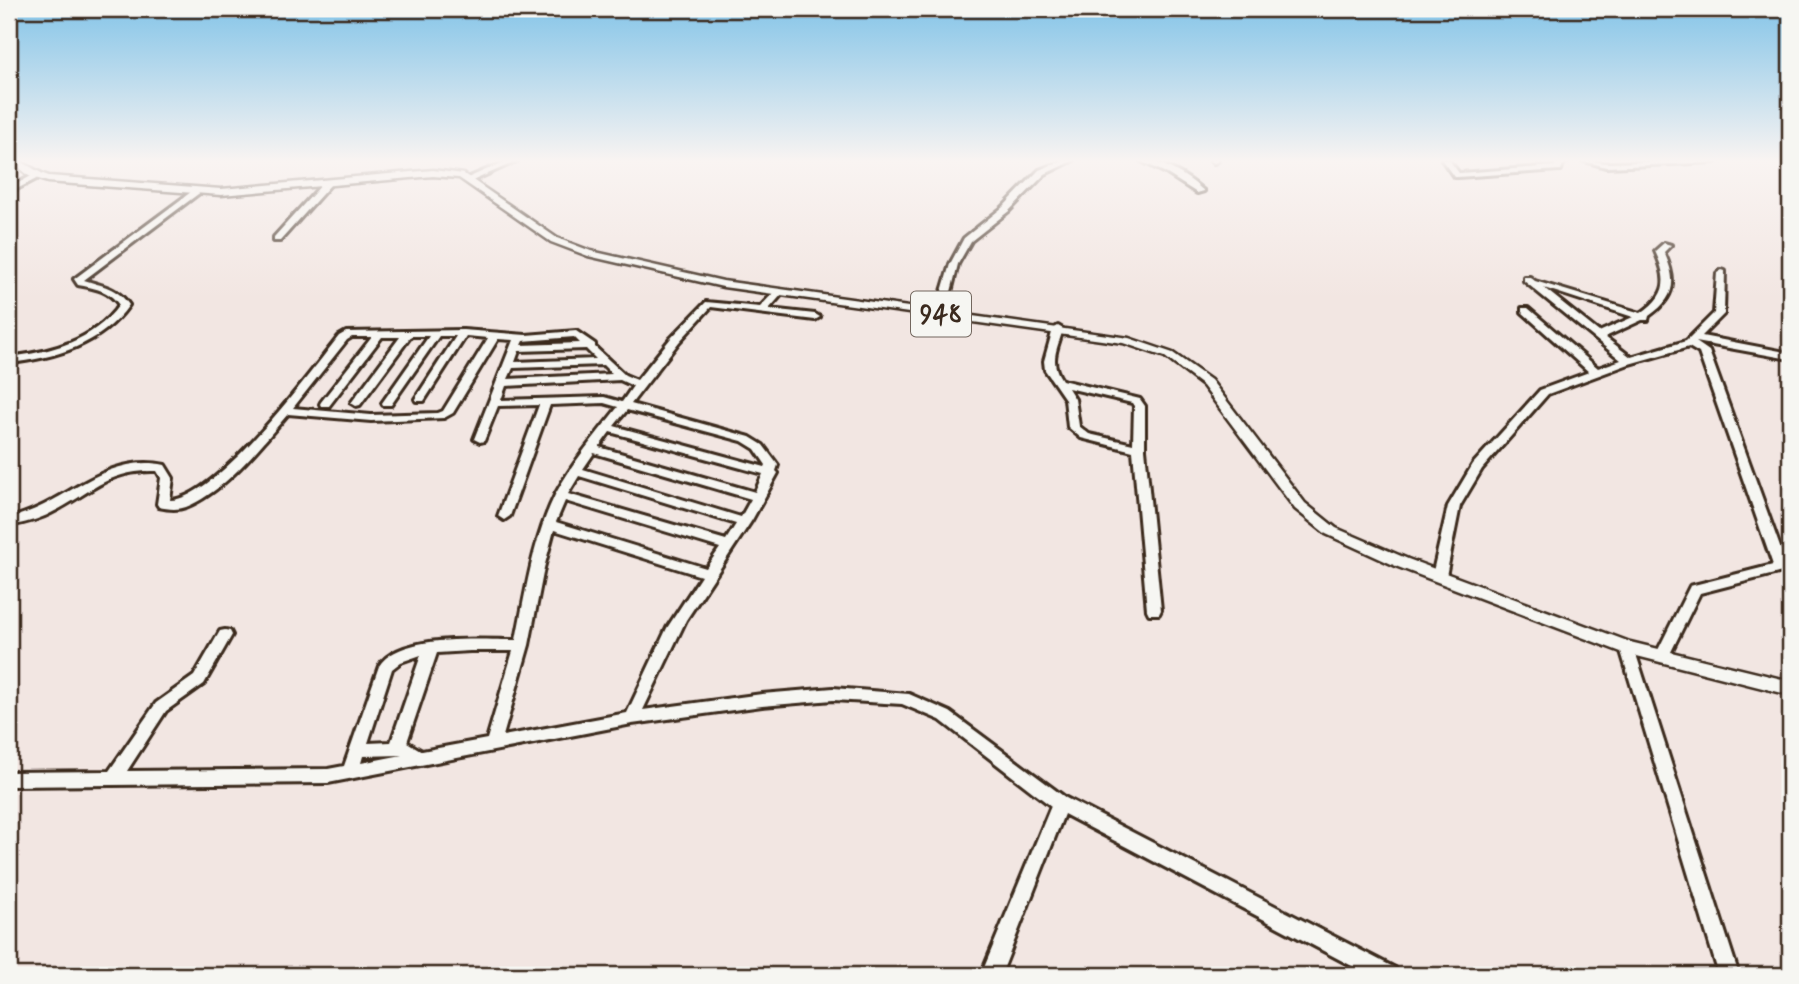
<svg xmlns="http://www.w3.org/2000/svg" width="1799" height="984" font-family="Mynerve,sans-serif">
  <rect width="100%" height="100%" fill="#f2e6e2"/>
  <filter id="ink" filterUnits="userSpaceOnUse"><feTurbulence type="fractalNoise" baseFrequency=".0143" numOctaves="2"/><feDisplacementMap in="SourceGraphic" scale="14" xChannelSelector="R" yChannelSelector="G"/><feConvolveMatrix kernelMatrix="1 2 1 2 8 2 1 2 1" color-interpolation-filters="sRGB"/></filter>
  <g filter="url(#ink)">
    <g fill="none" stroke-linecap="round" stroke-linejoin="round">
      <defs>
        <path id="minor" d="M509 160H519L472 181 465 179Z
          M1064 160H1074L1045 174 1009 211 971 241 958 264 949 300 957 315 955 317H949L942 305 926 313H920V309L940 298 950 264 964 238 1003 207 1039 170Z
          M1139 160C1162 160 1187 176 1204 191L1197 193 1164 172Z
          M1210 160H1217L1218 161 1214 163Z
          M1442 160H1449L1459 173 1555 166 1560 160H1572L1563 164 1561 170H1558L1457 177H1454Z
          M1581 160 1606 163 1718 160 1715 162 1606 167Z
          M35 174 42 176 9 193V188Z
          M324 182 331 184 280 241H274V237Z
          M195 189 202 191 84 280C102 286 117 287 129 305 101 345 55 358 9 363V357C51 352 93 341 119 305 109 290 94 288 78 285L74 279Z
          M1664 243 1671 245 1664 252C1677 281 1676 297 1649 316L1648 320H1642L1605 337 1631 357 1686 341 1714 313 1717 273 1722 270 1725 271 1724 314 1702 336 1790 353V359L1696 342 1709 351 1785 561 1790 560V570L1700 593 1667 660 1662 662 1657 660 1655 656 1690 586 1773 565 1699 353 1689 347 1629 364 1548 394 1482 469 1460 506 1446 576 1444 579H1434L1432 576 1448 506 1473 464 1540 390 1589 372 1522 312V308H1528L1598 368 1621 360 1524 281V277H1530L1535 281 1641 313C1668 294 1668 280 1655 251ZM1544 288 1633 317 1599 332Z
          M778 290 783 293 769 309 815 314 820 317 815 320 711 307 679 342 631 404 750 437 763 445 778 465 776 471 778 473 752 520 686 620 643 710 762 694 833 688 909 694 950 712 1066 798 1395 968 1398 975H1369L1064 814 1001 975H981L1051 806 940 720 902 704 833 700 762 706 632 724 328 783 9 786V772L109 771 156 703 194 676 220 631 225 630 230 631 232 635 204 684 166 711 127 771 328 769 344 766 379 666C399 633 481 640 516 640 526 591 533 540 555 495 572 463 596 435 618 407L604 403 550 405 510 516 504 520 498 516 539 405 498 406 484 441 480 442 474 439 513 340 498 339 453 413 444 418 371 421 288 414C261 445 226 491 186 507 178 510 167 509 159 507L157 504 161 478 157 471C107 469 92 493 51 513 38 520 24 523 9 526V518C64 506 104 452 165 465L173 478 170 500C216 500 310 373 339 336L346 332 463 330 526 335 576 331 595 344V347L625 375 637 380 671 338 706 302 760 307 775 291ZM411 336H429L382 403 383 405H391L439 336H456L415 399 416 401H424L466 336 488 338 443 411 438 413 371 415 293 408 347 340 352 337H372L321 402 320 404 321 406H329L382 337H400L351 403 356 406 360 405ZM574 337 580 343 521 345 523 341ZM586 349 596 359 515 362 519 351ZM603 365 612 374 508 379 513 368ZM620 380 633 386 622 402 604 397 501 400 506 386ZM627 410 742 441 755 449 766 465 765 467 614 426ZM610 432 763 474 755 492 599 447ZM594 453 751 499 741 517 583 469ZM579 476 736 524 726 540 568 494ZM565 501 720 548 706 568 556 522ZM554 530 701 576 667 628 627 713 503 736 529 645 544 568ZM470 651H513L487 739 422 751 407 742 437 653ZM421 655 391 742 368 743 392 669 401 662ZM401 755H402L361 763 363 756Z
          M1058 326 1063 329C1057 350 1049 361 1062 380L1140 399 1145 406V449L1161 610 1159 614H1149L1147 610 1133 451 1081 438 1068 427 1065 399 1045 370 1044 361 1053 329ZM1068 388 1132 403 1134 406 1133 444 1089 434 1079 426 1075 399Z
          M1627 642 1632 644 1634 648 1739 975H1719L1620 648 1622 644Z"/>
        <path id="major" d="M11 160C25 160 35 172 49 176L221 189 433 170 464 174 557 238 591 251 723 281 1129 338 1173 353 1211 380 1305 503 1336 528 1408 559 1630 642 1790 681V695L1621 652 1398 567 1326 534 1295 509 1203 386 1165 357 1123 343 723 287 588 256 551 242 459 178 433 176 221 195 48 182 29 176Z"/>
      </defs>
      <use href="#minor" stroke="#3b2a1e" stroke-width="6"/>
      <use href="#major" stroke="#3b2a1e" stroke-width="5"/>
      <use href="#minor" fill="#f6f6f2" fill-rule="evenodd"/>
      <use href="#major" fill="#f6f6f2" fill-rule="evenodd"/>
    </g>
  </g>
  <linearGradient id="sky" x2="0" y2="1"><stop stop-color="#83c4e8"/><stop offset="0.54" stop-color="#f9f4f2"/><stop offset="1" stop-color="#f9f4f2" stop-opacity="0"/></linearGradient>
  <rect width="1799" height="298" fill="url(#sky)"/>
  <g text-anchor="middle" stroke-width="5" stroke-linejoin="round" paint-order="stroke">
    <rect fill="#f6f6f2" stroke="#73675e" stroke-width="2" x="911" y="291.5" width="60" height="45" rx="5"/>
    <g font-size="26" font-weight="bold" fill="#3b2a1e">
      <text x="941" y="323">948</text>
    </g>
  </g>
  <rect width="1799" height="984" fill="none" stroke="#f6f6f2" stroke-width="35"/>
  <rect x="18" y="18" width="1764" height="949" fill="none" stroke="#3b2a1e" stroke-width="2.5" filter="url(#ink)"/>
</svg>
